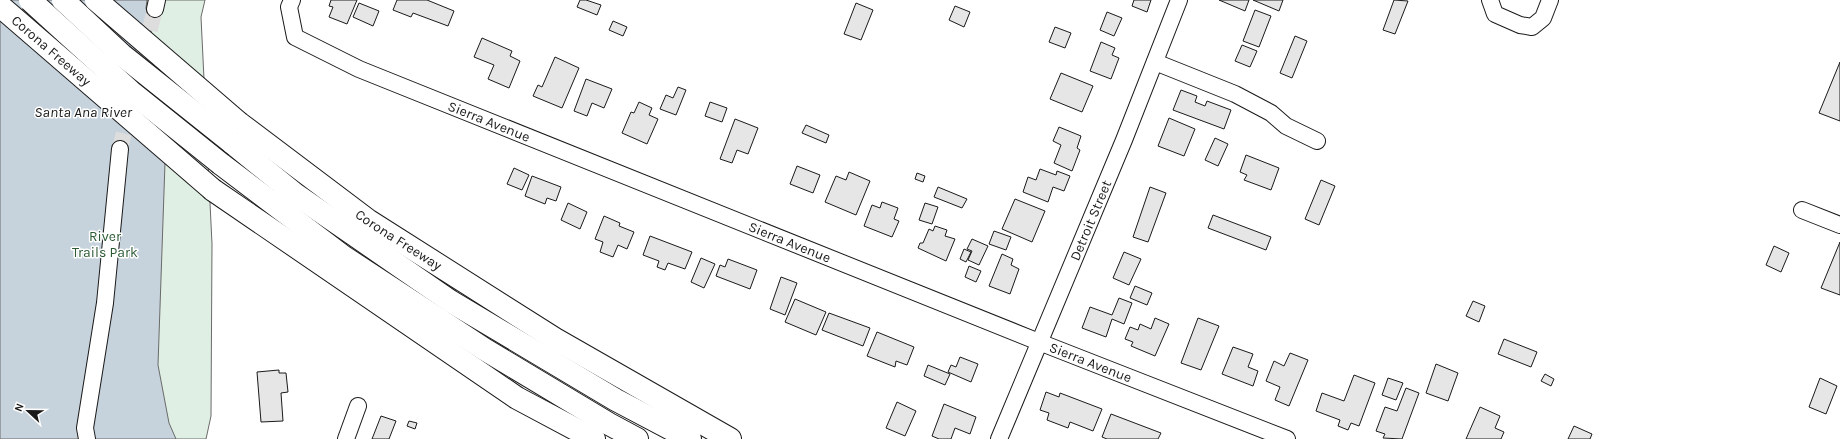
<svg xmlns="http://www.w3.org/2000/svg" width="1840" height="439" font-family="Karla,sans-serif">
  <rect width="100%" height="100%" fill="#fff"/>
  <path fill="#e0efe3" stroke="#6a6a6a" d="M0 0H205L201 17 212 244 211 416 206 439H0Z"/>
  <path fill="#c6d2dc" stroke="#6a6a6a" d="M0 0H147L146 8 167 105 158 365 169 423 176 439H0Z"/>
  <path fill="#e6e6e6" stroke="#1a1a1a" d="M331 0H357L347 24 329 17 333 7 329 6Z
    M397 0H427L454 11 448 26 413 13 411 17 393 10Z
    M580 0H586L601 5 597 15 577 7Z
    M1134 0H1151L1147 12 1132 6Z
    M1219 0H1249L1245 11Z
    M1253 0H1283L1279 11Z
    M1394 0 1408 1 1395 34 1383 30Z
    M359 3 379 11 373 26 353 17Z
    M856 3 873 10 861 40 844 34Z
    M955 6 970 12 964 27 949 20Z
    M1255 10 1271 16 1259 47 1243 41Z
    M1107 12 1122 18 1114 36 1100 30Z
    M613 21 627 27 623 36 609 30Z
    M1055 27 1071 33 1065 48 1049 42Z
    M1295 36 1307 41 1292 78 1280 73Z
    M482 38 512 51 510 56 520 61 509 88 488 79 494 65 474 57Z
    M1101 42 1115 48 1112 55 1119 58 1111 79 1090 71Z
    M1242 45 1257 51 1250 67 1235 61Z
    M555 57 579 68 562 108 533 96 538 85 542 87Z
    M1840 62V121L1819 113Z
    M1061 73 1093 86 1082 112 1050 99Z
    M586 79 612 89 604 108 592 103 587 116 574 111Z
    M678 87 686 90 676 115 660 109 666 95 673 98Z
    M1181 90 1197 96 1195 102 1205 106 1207 101 1231 110 1224 129 1173 110Z
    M639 102 652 108 649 115 658 119 647 144 622 133 631 112 634 113Z
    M710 102 727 108 722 122 705 116Z
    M1169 118 1195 129 1184 156 1158 146Z
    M735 119 758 128 748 154 737 150 732 163 720 159Z
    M806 125 829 135 826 143 802 133Z
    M1059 127 1081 136 1077 148 1080 150 1072 171 1054 163 1061 145 1053 141Z
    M1215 138 1228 144 1218 166 1205 160Z
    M1246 155 1279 168 1271 190 1244 180 1247 175 1240 172Z
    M797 166 820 175 813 193 790 184Z
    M514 168 529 175 522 190 507 184Z
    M1040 169 1056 175 1057 171 1070 176 1064 191 1053 187 1048 202 1023 192 1028 177 1036 180Z
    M849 172 870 181 856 215 825 202 836 176 846 180Z
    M917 173 925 176 923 182 915 179Z
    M532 176 561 187 556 201 547 198 545 204 525 196Z
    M1321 180 1335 186 1319 225 1305 219Z
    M938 187 967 199 962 208 934 197Z
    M1150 187 1166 193 1148 242 1133 237Z
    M1015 199 1045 211 1032 242 1002 229Z
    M882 202 898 208 894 219 899 221 892 237 864 226 872 205 880 208Z
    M568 203 587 212 580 229 561 220Z
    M925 203 938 207 932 224 919 220Z
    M1213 215 1271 237 1266 250 1208 228Z
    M604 216 620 223 619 226 634 232 627 249 618 245 613 257 600 252 603 242 595 239Z
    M935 226 947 230 945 236 955 239 946 261 918 248 920 243H923L929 229 933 231Z
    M994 231 1011 237 1006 250 989 244Z
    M650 236 692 252 685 269 668 263 665 270 657 267 659 261 643 255Z
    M972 239 988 246 979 265 968 260 972 251 967 249Z
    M1840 242V295L1821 288Z
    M1774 246 1789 253 1781 272 1766 265Z
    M964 249 971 252 966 262 960 259Z
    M1124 252 1141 259 1129 285 1113 278Z
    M1002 254 1013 259 1011 265 1019 269 1010 294 989 286Z
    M701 258 715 264 704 288 691 282Z
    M728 259 757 270 750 289 716 276 720 265 725 267Z
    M969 266 981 271 976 282 965 277Z
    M781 277 797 283 785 315 770 309Z
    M1135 286 1152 293 1147 305 1130 298Z
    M1119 298 1132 303 1124 324 1112 319 1106 337 1082 328 1090 307 1112 315Z
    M795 299 826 312 816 335 785 322Z
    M1473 301 1485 306 1479 322 1466 316Z
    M829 313 870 328 863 346 822 330Z
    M1155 318 1169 324 1155 356 1131 346 1133 342 1125 339 1130 327 1138 330 1140 324 1151 329Z
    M1198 318 1219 326 1201 370 1181 363Z
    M877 332 914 347 907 365 896 361 895 367 867 356Z
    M1504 339 1537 352 1531 367 1498 354Z
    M1233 347 1253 354 1248 367 1258 371 1253 386 1222 374Z
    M1290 353 1308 360 1289 406 1275 400 1280 387 1266 381 1274 361 1284 366Z
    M960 357 978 364 971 382 948 372 951 365 956 367Z
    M1436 364 1458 373 1448 401 1426 393Z
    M928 365 950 374 945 385 924 376Z
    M279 370V373H286L288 392 281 393 283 421 261 422 257 372Z
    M1545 374 1554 379 1551 386 1541 381Z
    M1354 375 1375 383 1359 426 1351 423 1348 430 1338 426 1340 420 1316 411 1322 393 1344 401Z
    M1388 378 1403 383 1396 400 1382 395Z
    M1820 378 1837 386 1826 414 1809 407Z
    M1406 388 1419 393 1402 439 1383 438 1385 434 1376 431 1385 407 1397 411Z
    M1046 392 1059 397 1060 393 1102 409 1093 431 1070 422 1068 428 1047 420 1049 413 1040 410Z
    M897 402 916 411 905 436 886 428Z
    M944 404 976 417 970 434 955 428 951 439H939L932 436Z
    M1480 407 1500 416 1495 428 1504 432 1501 439H1466Z
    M1111 414 1161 433 1158 439H1107L1102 437Z
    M381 416 396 421 389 439H372Z
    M409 421 417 423 415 429 407 426Z
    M1574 426 1592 434 1590 439H1568Z"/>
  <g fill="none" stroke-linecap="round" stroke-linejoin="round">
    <path stroke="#ddd" stroke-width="16" stroke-dasharray="16 8" stroke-linecap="butt" d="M138 77 155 9
      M120 149 130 108"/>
    <defs>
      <g id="minor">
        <path id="s1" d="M292 0 289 7 295 37 359 69 1039 342 1287 439"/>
        <path d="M1490 0 1495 14 1520 25 1532 27 1543 18 1550 0"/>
        <path d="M155 9 157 0"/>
        <path d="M1155 62 1235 94 1271 113 1286 126 1317 141"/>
        <path d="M1802 210 1840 225"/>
        <path d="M87 439 85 428 105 303 120 149"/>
        <path d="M346 439 358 406"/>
        <path id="s2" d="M999 439 1124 140 1179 0"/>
      </g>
      <g id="highway">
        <path id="s3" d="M239 123 369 221 555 339 730 439"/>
        <path d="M231 142 295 194 450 301 616 400 690 439"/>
        <path d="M221 164 344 257 484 349 609 424 637 439"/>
        <path d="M213 190 517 398 594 439"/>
      </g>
    </defs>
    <use href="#minor" stroke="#1a1a1a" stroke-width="18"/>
    <use href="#highway" stroke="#1a1a1a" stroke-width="24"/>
    <use href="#minor" stroke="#fff" stroke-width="16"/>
    <use href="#highway" stroke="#fff" stroke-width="22"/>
    <defs>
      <g id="highway-bridge">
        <path d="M30 0 130 91 221 164"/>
        <path d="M63 0 122 55 231 142"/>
        <path d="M96 0 239 123"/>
        <path id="s4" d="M0 6 213 190"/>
      </g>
    </defs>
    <use href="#highway-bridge" stroke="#1a1a1a" stroke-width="24" stroke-linecap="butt"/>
    <use href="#highway-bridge" stroke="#fff" stroke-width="22"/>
  </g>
  <g text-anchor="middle" stroke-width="3" stroke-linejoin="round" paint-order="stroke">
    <g font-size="14" fill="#1a1a1a" stroke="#fff">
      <text dy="5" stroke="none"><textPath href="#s4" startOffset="68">Corona Freeway</textPath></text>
      <text dy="5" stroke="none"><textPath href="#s1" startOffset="250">Sierra Avenue</textPath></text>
      <text dy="5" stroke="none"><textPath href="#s2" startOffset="237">Detroit Street</textPath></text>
      <text dy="5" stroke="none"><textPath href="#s3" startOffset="198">Corona Freeway</textPath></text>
      <text dy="5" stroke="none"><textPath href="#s1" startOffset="574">Sierra Avenue</textPath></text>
      <text dy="5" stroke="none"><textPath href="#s1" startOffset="898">Sierra Avenue</textPath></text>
    </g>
    <g font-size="14" fill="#2b5a34" stroke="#fff">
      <text x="105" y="241">River<tspan x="105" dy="16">Trails Park</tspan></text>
    </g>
    <g font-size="15" font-style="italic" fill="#1a1a1a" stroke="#fff">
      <text x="83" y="117">Santa Ana River</text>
    </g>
  </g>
  <g transform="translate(28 411) rotate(292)" stroke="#ffffff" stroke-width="3" paint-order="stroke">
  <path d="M0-3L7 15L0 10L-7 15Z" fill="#1a1a1a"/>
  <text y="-6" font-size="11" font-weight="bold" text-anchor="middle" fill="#1a1a1a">N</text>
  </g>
</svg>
